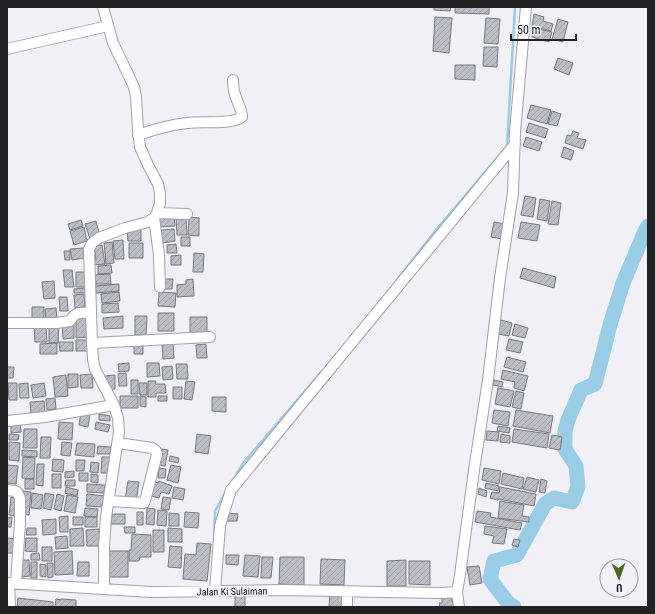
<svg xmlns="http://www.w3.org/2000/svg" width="655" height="614" font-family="'Roboto Condensed',sans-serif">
  <defs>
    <pattern id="building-hatch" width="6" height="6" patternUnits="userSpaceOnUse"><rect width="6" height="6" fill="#bbbec4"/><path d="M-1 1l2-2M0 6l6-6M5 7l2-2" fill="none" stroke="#a0a3a8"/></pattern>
  </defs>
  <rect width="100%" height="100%" fill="#f2f0f7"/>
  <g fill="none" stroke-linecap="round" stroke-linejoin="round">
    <path stroke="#99cde6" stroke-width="2.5" d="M396 281 436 230 507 146 515 7
      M233 480 244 462 322 371
      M214 545 215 511 225 493"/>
    <path stroke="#99cde6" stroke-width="15" d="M514 607 508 603 490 579 494 561 517 555 545 504 554 498 572 502 578 487 576 466 565 449V431L568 420 581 390 595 384 610 325 623 283 645 231 648 226"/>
  </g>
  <path fill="url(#building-hatch)" stroke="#76797f" d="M434 7H451L450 11 434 10Z
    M455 7H489V14L455 13Z
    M534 14 544 17 543 21 553 24 551 31 532 26Z
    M435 17 452 18 449 53 433 51Z
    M486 18 500 19 498 44 484 43Z
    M558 19 568 22 563 42 552 39Z
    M535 28 552 32 549 42 532 37Z
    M484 47H498L497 67 483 66Z
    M558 58 573 63 569 75 554 69Z
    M455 65H475V80L455 79Z
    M531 105 551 110 547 124 527 118Z
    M552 111 561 114 557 126 548 124Z
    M529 123 548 129 545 138 526 132Z
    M573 131 579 133 577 138 586 140 583 149 565 143 567 135 571 136Z
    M526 137 542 142 539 151 523 146Z
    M564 147 574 151 571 160 561 157Z
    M525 196 536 198 533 217 521 215Z
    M540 199 550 201 547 221 537 219Z
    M552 201 561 203 558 225 548 224Z
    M174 216 175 226 158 227V217Z
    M176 216H186L187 235H177Z
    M189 217 199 218V236L188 235Z
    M81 220 83 226 70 230 68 224Z
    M96 221 100 236 90 239 85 224Z
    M494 222 506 224 503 239 491 237Z
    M521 222 540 225 537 241 518 238Z
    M84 227 87 241 74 245 70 231Z
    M127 228H141V241H128Z
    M174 229 175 241 162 243 161 230Z
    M181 237H190V246H181Z
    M123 240 124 259H115L113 241Z
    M112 242 114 263 106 264 104 243Z
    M129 243H143V258H129Z
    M176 244 177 253H167V245Z
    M102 245 105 264 92 265V260H96L94 246Z
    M83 248 85 258 72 260 70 249Z
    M64 251H70V260H65Z
    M194 253 204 254 203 272H193Z
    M181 255V265H171V256Z
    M111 265 112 273 98 274V266Z
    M523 268 556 277 554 288 520 278Z
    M63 270H72L74 287H65Z
    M76 272H86V287H76Z
    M110 274 111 284H96L95 275Z
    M163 279H173L172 289H163Z
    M193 279 194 296 177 297V285L186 284V280Z
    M54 281 55 298 44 299 42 282Z
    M119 284V291L96 293 95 286Z
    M85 288 86 293H74V289Z
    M119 292 120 301 102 303 101 294Z
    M159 292 176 293 175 307 158 306Z
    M84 294 85 307 75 308 74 295Z
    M59 297H67L68 311H60Z
    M118 303 119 312 102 313V304Z
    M32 307H44V321H32Z
    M56 308 57 319 46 320 45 309Z
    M158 313H174V331H158Z
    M76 316H88V337L76 338Z
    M123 316V328L104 329 103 318Z
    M135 316H147L146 335H135Z
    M190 317H207V333L190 334Z
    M501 320 512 323 509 336 498 334Z
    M74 323V338L63 339 62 324Z
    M49 324 59 325 58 343H49Z
    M515 324 528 328 525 338 512 335Z
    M34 325H46L47 342H35Z
    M509 339 523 342 520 353 506 350Z
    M76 340H88V351H76Z
    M173 341 174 358 163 359 162 342Z
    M59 342H73V351H60Z
    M57 343V354H40V344Z
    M134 344H143V354H134Z
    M206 344 207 358H197L196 345Z
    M507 357 526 362 523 372 504 367Z
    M129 363V371L119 372 118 364Z
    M147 363H159L160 376 147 377Z
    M176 364H187L188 379H177Z
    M172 366 173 379 163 380 162 367Z
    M7 367H14L13 378H7Z
    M503 370 528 376 524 391 514 388 515 382 501 379Z
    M126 373 127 386H119L118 374Z
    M68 374H78V387L68 388Z
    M92 374 93 388H81L80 375Z
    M66 375 68 396 55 397 53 377Z
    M115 375V389H108V382H105V376Z
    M131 380H138V394H131Z
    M494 380 503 382 502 387 493 385Z
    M148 381H156L155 384H165L166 393H156V397H148Z
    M186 381 195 382 192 400 184 399Z
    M8 383H17V400H9Z
    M28 383 29 398H20L19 384Z
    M44 383 46 396 33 398 31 385Z
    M139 383H147V395H140Z
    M173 387H182V399H173Z
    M498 388 514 391 510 407 495 404Z
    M516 391 524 393 521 409 512 407Z
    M120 396H138V408H120Z
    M140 396 146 397V407L140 406Z
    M158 396H167V401H158Z
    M212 397H226V412L212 411Z
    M55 398 56 409 47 410 46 399Z
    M44 401 45 412 31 414 30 402Z
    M494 410 510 412 508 426 492 423Z
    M516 410 553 416 550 433 513 426Z
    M81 412 90 414 88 427 79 425Z
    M99 414 110 416V421L99 420Z
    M20 420 21 432 11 433V421Z
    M59 422 73 423 72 440 58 439Z
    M96 422 110 425 108 432 95 429Z
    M498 426 510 428 509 433 497 431Z
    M24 429H37V448H23Z
    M514 429 549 434 547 448 512 442Z
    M487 431 499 432 498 441 486 440Z
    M9 434 19 435 18 440H9Z
    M197 434 211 436 208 454 195 452Z
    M501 434 510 436V443L500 442Z
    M552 435 562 437 560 450 549 448Z
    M41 437H51L50 458H40Z
    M9 442 20 443 19 461 9 460Z
    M62 442 72 443 70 456 61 455Z
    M77 443 95 444 94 457 75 455Z
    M98 446 111 447 110 454H97Z
    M162 449 168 450 165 466 159 465Z
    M22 450 37 451V457L22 456Z
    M170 456 179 458 178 463 169 461Z
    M23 457 35 458 34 479 22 478Z
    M102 457H110L109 473H101Z
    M53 459 64 460 63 472 52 471Z
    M76 460H85L84 471H76Z
    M91 462 99 463 98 473 90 472Z
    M37 464H44L43 486 36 485Z
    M7 465 18 466 16 484 7 483Z
    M171 465 181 467 178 483 167 480Z
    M159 468 166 469 165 478H158Z
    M484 468 501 471 499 484 482 480Z
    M74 471V477L65 478V472Z
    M79 473H88V481H79Z
    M503 473 524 478 522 489 501 484Z
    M52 474H61V488H52Z
    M91 474 98 475V483L91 482Z
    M527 477 539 480 536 492 523 489Z
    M25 479H34V489H25Z
    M541 479 547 481 545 493 539 492Z
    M66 480H75V486H65Z
    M128 481 139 482 136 502 125 500Z
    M153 481 158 483 159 481 172 486 169 494 161 492 159 498 148 495Z
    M486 483 499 486 498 491 485 488Z
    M87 484 105 485 104 493 87 492Z
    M66 487 78 490 77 496 65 493Z
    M174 487 185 489 183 500 172 498Z
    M500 487 536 494 534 506 499 499 498 500 490 498 492 492 499 493Z
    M479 488 487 491 486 497 478 494Z
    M23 491 31 492 29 515 21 514Z
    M32 493 43 495 41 509 31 508Z
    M45 493 54 495 51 510 43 508Z
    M57 494 64 496 61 511 54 509Z
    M87 494 104 496 103 507 86 506Z
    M67 495 78 497 75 513 64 511Z
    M11 497H16L15 516 9 515Z
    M163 497 171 498 169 510 161 509Z
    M500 501 524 505 522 516 529 517V522L498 518Z
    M85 508 98 509 97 517 84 516Z
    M147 508 155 509 154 525 146 524Z
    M158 510 167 511 166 526 157 525Z
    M477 511 491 513 490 517 522 523 520 530 475 522Z
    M137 512H143V525H137Z
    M185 512 199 513 198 528 184 527Z
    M169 513 179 514V526H169Z
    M227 513 238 514 237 521H227Z
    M112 514H125V524H111Z
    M68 516V532H60L59 517Z
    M12 517 11 527H7V518Z
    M73 517H83V525H73Z
    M85 517H97V527H85Z
    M56 519V534L43 535 42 520Z
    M485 526 507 529 504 544 492 543 494 536 484 534Z
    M124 527H135V533H125Z
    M27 528H36V535H26Z
    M83 528 84 546H70V529Z
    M168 528 182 529V542H168Z
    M99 529 100 546H87L86 530Z
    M153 530H164V552H153Z
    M132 534 151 535V557H140L139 561H129V550H131Z
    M67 536 68 548 56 549 55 537Z
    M7 538 17 539 15 553H7Z
    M26 538H37V552L25 551Z
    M514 539 520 540 518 547 512 545Z
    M197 543 211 544 207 581 183 579 185 554 196 555Z
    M170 546 182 547 181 568 168 567Z
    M42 547H52V561H42Z
    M72 551 73 574 55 575 54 552Z
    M108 551H128V577H108Z
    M39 553 40 560H31V554Z
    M226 555H239L238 565 226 564Z
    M245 555 260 556 258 577 243 576Z
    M262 557H273L271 578H261Z
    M280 557H304V585L279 584Z
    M321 559 345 560 344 585 320 584Z
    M20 560H29L30 576 22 577Z
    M406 560V586H387V561Z
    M409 561H430V585L409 584Z
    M31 562H37V578H31Z
    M78 562H89V576H77Z
    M47 563H53V577L48 578Z
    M40 564 46 565V577L40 576Z
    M479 566 482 583 470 585 467 567Z
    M330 593 345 594 344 607H329Z
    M235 596H245V607H231H235Z
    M452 596V602H454V607H440L439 603H442V597Z
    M18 598 53 602V607H17Z
    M56 599 61 600V599L76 600V607H55Z"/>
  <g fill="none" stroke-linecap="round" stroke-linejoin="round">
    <defs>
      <path id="minor" d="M103 7 113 43 127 72 134 87 136 97 138 130 140 147 148 165 158 184 160 193V203L157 213 154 218 148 222 125 228 99 238 92 243 89 249 92 343 93 359 95 369 114 405 118 418 119 432 106 517 104 546V589
        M7 49 108 26
        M138 135C155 129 169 125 187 123 201 121 231 125 242 117 242 110 239 106 237 100 234 94 233 87 233 80
        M157 213 187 214
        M154 218 159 255 160 287
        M7 323H56L70 321C76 311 80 313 91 313
        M92 343 210 337
        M7 421 45 417 114 405
        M7 490 15 491 17 492 20 498V523L16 583
        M109 501 144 503 145 501 157 454 156 451 152 448 118 443
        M7 583 151 592 285 590 383 592 442 593 457 592
        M9 583 10 607
        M215 591 220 526 224 512 231 490 515 144
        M347 607V592
        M459 607 457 592 460 575 474 470 488 380 500 278 513 193 515 132 526 7"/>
    </defs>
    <use href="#minor" stroke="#a2a0a7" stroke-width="12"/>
    <use href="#minor" stroke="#fff" stroke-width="10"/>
  </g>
  <g text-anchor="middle" stroke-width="3.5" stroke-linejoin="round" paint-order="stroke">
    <g font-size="10" fill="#212023" stroke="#f2f0f7">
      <text transform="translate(232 591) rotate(-1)" y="4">Jalan Ki Sulaiman</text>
    </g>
  </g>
  <rect width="655" height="614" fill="none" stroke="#212023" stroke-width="16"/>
  <g transform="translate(619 578) rotate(178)"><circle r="19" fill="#f2f0f7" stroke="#9e9da2"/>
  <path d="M0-3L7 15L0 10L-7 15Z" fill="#4c691d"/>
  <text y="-6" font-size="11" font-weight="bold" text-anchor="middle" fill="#212023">U</text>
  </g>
  <path d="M511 34v6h65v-6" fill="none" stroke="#212023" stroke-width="2"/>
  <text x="517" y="34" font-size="12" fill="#212023" stroke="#f2f0f7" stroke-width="3" paint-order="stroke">50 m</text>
</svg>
